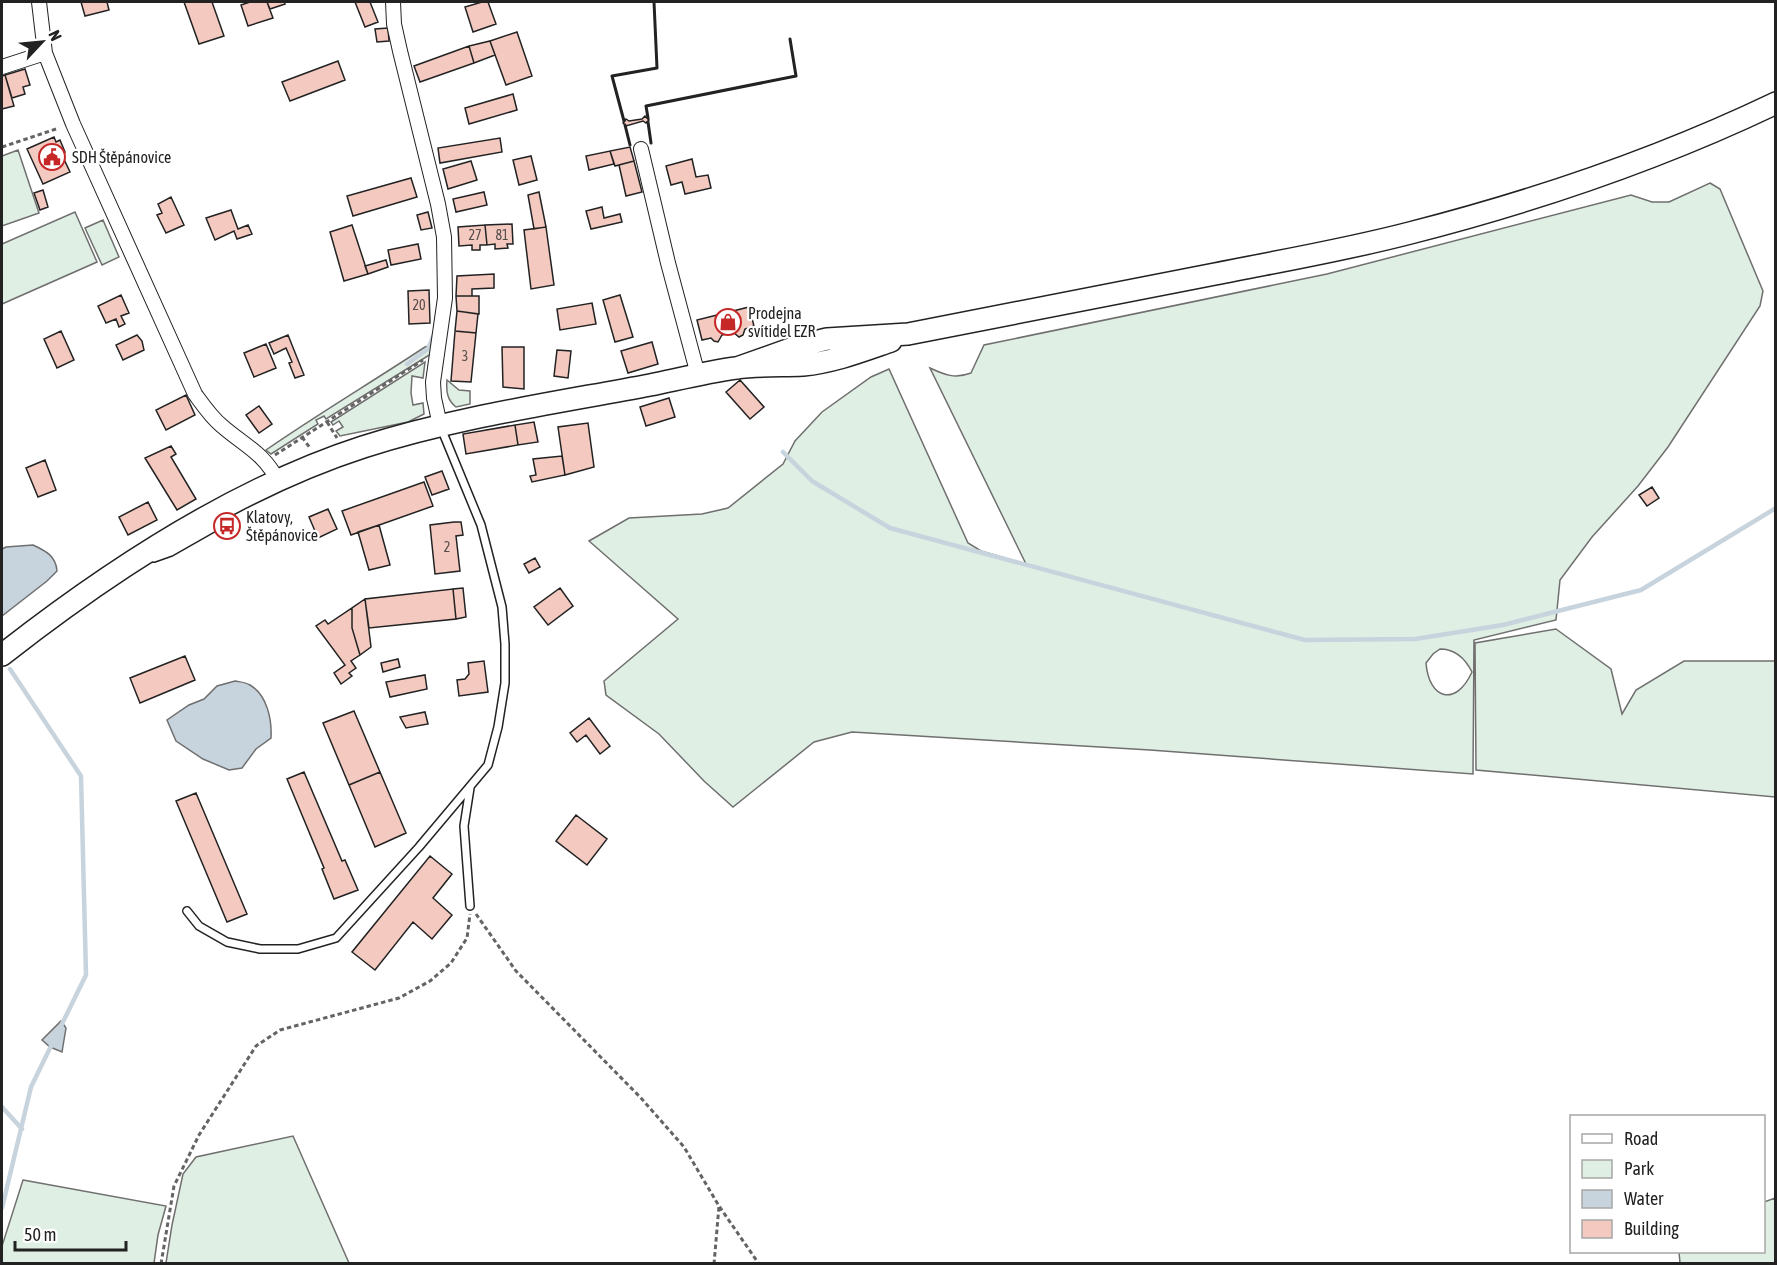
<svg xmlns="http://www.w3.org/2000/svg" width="1777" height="1265" font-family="'Asap Condensed',sans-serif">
  <rect width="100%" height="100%" fill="#fff"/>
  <path fill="#e0efe3" stroke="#6f6f6f" stroke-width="1.5" fill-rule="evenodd" d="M18 150 39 213 2 226V156Z
    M1710 183 1720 189 1763 291 1760 306 1668 447 1638 486 1592 537 1560 580 1556 620 1474 640 1473 774 1150 750 852 732 814 742 733 807 704 781 659 734 606 695 604 681 678 619 589 541 629 518 702 514 728 508 783 464 795 441 822 412 871 377 889 369 968 543 981 551 1026 564 930 368C945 375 955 379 971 373L984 345 1327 274 1631 195 1652 202H1669ZM1440 649C1455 649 1465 658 1472 672 1456 707 1429 700 1426 663L1433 654Z
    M75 212 97 262 2 304V244Z
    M103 220 119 257 102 265 85 228Z
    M433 345 431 354 326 419 324 416 316 420 318 424 271 454 266 450C318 414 372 382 425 347Z
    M425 362 423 378 412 376 411 393 413 405 423 403 424 414 408 422 340 436 336 431 343 427 339 421 333 425 331 422Z
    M447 380 459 390 470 391V404L456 407C447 400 446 391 447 380Z
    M1556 629 1611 669 1622 714 1636 690 1684 661H1775V797L1476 770 1475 643Z
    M293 1136 349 1263H166L172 1225 183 1174 196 1157Z
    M23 1180 166 1206 158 1235 154 1263H2V1246Z
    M1775 1198V1263H1680L1679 1252H1764V1202Z"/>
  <path fill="#c7d3dd" stroke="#6f6f6f" stroke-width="1.5" d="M33 545C46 551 56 556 57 571L47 581 2 616V549L6 547Z
    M235 681C240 682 245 682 250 685 267 695 272 719 271 738L256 749 242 768 229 770 203 759 176 741 167 720 189 705 204 699 217 686Z
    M61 1021 66 1028 62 1052 50 1047 42 1040Z"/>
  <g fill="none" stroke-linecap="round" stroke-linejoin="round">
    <path stroke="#c7d3dd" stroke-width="4.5" d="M407 364 428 349 434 334
      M783 452 812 481 890 528 1305 640 1415 639 1503 625 1641 590 1776 508
      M10 669 81 776 86 975 60 1028
      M2 1107 22 1129
      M2 1208 31 1087 52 1044"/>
  </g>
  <path fill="#f3c9c0" stroke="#222" stroke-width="1.5" d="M81 2H107L109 10 85 16Z
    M184 2H212L224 36 199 44Z
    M250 2H267L273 18 248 26 241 5Z
    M267 2H284L285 4 270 9Z
    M355 2H370L378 22 365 27Z
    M482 2H488L496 24 473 32 465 7Z
    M388 28 389 41 377 42 375 29Z
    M517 32 532 76 506 85 490 41Z
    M490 41 495 55 474 63 469 46Z
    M469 46 474 63 420 82 414 66Z
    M338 61 345 80 290 101 282 82Z
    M25 69 30 85 23 87 25 94 12 98 5 75Z
    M5 75 14 106 2 109V76Z
    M513 94 517 110 469 124 465 108Z
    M645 116 649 120 646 123 643 121 626 126 623 123 626 119 629 121 642 119Z
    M54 137 56 142 60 140 65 152 61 153 70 172 43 184 27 149Z
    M500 138 502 152 440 163 438 148Z
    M630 147 634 161 615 166 610 151Z
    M610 151 614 164 589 170 586 156Z
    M531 156 537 180 519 185 513 160Z
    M692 159 696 177 708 175 711 188 685 194 682 182 671 185 666 166Z
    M471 161 477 180 448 189 443 169Z
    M634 161 642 192 626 196 619 165Z
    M411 178 417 197 353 216 347 196Z
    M43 190 48 207 40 210 34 193Z
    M484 192 487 205 456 212 453 199Z
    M539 192 546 227 534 229 528 195Z
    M171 197 184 225 166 233 157 215 162 213 158 204Z
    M602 207 604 218 620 214 622 222 591 229 586 211Z
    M231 210 238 229 248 225 252 234 237 239 234 231 215 240 206 218Z
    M428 212 432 228 421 230 417 215Z
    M512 224 513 244H507L508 248 495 249V244L487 245 485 225Z
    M352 225 368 274 344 281 330 232Z
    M485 225 487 245H480V250H472V245L459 246 458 227Z
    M546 227 554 285 531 289 524 230Z
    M418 244 421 259 391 265 388 250Z
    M386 260 388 267 368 274 365 266Z
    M494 274V288L472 289V296H456L457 276Z
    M429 290 430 323 409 324 408 291Z
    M121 295 129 313 121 316 125 324 119 327 116 319 106 323 98 306Z
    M620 295 633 337 615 342 603 300Z
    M456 296H479V314L457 311Z
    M592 303 596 324 560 330 557 309Z
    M749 307 754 326 745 329 743 335 739 337 733 332 722 335 718 342 714 341 711 338 702 340 697 320Z
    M457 311 478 314 476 333 455 331Z
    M61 331 74 360 57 368 44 339Z
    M455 331 476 333 471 382 451 381Z
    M137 335 142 341 144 350 123 360 116 345Z
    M288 335 304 375 295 378 289 363 292 362 286 348 274 354 269 343Z
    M652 342 658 364 628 373 621 351Z
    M266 344 276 368 254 377 244 353Z
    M502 347H524V389L503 387Z
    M557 350 571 351 568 378 554 376Z
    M740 380 764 407 750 419 726 392Z
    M186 395 195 415 166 430 156 410Z
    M669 398 675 417 646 426 640 407Z
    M259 406 272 424 259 433 246 415Z
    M534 422 538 442 518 445 515 425Z
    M588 423 594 467 565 475 558 427Z
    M515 425 518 445 466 454 463 434Z
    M171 446 176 454 171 457 196 499 177 510 145 458Z
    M562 456 565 475 532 482 530 476 536 475 533 459Z
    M45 460 56 490 38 497 26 468Z
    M442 471 449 489 432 495 425 477Z
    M424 482 433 506 351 535 342 511Z
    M1652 487 1659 498 1647 506 1639 495Z
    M148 502 157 520 128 535 119 517Z
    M328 509 337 529 318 538 309 517Z
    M454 522H461L463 535 456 536 460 571 435 574 430 525Z
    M379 525 390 565 369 570 358 532Z
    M535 558 540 567 529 573 524 564Z
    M463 588 466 617 456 619 453 589Z
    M560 588 573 606 548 625 534 607Z
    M453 589 456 619 369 628 365 599Z
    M365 599 371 647 360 655 352 628V608Z
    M352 608V628L360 655 351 661 356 668 349 673 352 676 341 684 334 673 345 665 316 626 325 620 328 624Z
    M185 656 195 680 140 703 130 678Z
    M398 659 400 667 383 672 381 663Z
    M484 661 488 692 459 696 457 680 465 679 469 674 468 663Z
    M425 675 427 689 390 697 386 682Z
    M354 711 380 772 349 785 323 723Z
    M425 712 428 724 406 728 400 717Z
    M589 718 610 746 600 754 586 735 577 742 570 733Z
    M304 772 342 861 345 860 358 890 334 899 322 869 324 868 287 779Z
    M380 772 406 833 375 847 349 785Z
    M196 793 247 914 227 922 176 801Z
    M576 815 607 839 587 865 556 841Z
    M430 856 452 874 433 898 452 915 432 939 413 922 375 970 352 952Z"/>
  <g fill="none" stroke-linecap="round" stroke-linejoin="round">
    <defs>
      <path id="lane" d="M154 558 171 552 222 523 230 511
        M470 788 464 826 470 906
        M187 911 199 926 227 942 260 949H298L336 938 419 847 488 765 498 727 505 683V644L502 607 481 525 441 428"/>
      <path id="street" d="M39 2 45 53 73 124 195 394C203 405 211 417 222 426 245 446 264 453 278 481
        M393 2 394 24 400 51 438 204 444 237 445 298 433 382 434 398 440 425
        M2 67 45 53
        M641 149 668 263 698 375"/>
      <path id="primary" d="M737 368 799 346 827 339 908 334C1011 314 1113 294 1215 274 1280 261 1345 250 1410 233 1535 201 1659 159 1776 103
        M2 655C109 571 233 489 363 447 457 417 555 403 650 385 679 379 707 372 736 368 758 365 781 366 803 365 834 362 862 351 891 341"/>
    </defs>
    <use href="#lane" stroke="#222" stroke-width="10"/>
    <use href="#street" stroke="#222" stroke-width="16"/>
    <use href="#primary" stroke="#222" stroke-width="24"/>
    <path stroke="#646464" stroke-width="3" stroke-dasharray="4.5 3" stroke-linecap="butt" d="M2 147 59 128
      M327 422 337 438
      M302 437 310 448
      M275 455 423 360
      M476 914 516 971 641 1098 684 1147 719 1206 759 1264
      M161 1264 174 1186 199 1135 256 1046 280 1030 399 998 430 981 451 963 467 938 470 914
      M714 1264 719 1206"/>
    <use href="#lane" stroke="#fff" stroke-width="7"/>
    <use href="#street" stroke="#fff" stroke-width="14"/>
    <use href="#primary" stroke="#fff" stroke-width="21"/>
    <path stroke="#222" stroke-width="3" d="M648 118 646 106 796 76 790 39
      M624 121 612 76 657 68 654 2
      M648 122 651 143
      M625 125 630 145"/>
  </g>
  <defs>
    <symbol id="civic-ring" viewBox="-11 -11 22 22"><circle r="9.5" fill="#fff" stroke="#c62828" stroke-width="1.5"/><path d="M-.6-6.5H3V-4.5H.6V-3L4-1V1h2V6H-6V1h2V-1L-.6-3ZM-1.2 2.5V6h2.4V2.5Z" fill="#c62828"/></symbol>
    <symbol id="shop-ring" viewBox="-11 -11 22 22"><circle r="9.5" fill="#fff" stroke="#c62828" stroke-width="1.5"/><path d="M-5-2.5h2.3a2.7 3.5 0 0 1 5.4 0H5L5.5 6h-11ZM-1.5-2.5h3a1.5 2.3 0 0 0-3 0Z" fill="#c62828"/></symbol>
    <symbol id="bus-ring" viewBox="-11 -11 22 22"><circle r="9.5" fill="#fff" stroke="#c62828" stroke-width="1.5"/><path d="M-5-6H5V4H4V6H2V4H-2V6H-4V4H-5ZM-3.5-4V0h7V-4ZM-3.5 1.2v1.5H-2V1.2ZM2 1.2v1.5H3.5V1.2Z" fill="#c62828"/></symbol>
  </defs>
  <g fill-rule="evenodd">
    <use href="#civic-ring" x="37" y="142" width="30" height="30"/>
    <use href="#shop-ring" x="713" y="307" width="30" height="30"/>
    <use href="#bus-ring" x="212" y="511" width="30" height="30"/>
  </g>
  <g text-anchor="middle" stroke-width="4.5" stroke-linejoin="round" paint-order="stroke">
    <g font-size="14" fill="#564c4a">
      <text x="475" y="240">27</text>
      <text x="502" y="240">81</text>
      <text x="419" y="310">20</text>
      <text x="465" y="361">3</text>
      <text x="447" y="552">2</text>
    </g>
    <g font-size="16" fill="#222" stroke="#fff" text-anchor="start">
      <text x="72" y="163">SDH Štěpánovice</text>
      <text x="748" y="319">Prodejna<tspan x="748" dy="18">svítidel EZR</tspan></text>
      <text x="246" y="523">Klatovy,<tspan x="246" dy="18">Štěpánovice</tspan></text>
    </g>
  </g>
  <rect width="1777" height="1265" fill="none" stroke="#222222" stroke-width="6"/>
  <rect x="1570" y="1115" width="195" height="138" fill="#ffffff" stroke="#a7a7a7" stroke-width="1.5"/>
  <rect x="1582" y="1134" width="30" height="9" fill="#ffffff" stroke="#a7a7a7" stroke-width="1.5"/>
  <text x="1624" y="1145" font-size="18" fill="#222222">Road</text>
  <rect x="1582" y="1160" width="30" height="18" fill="#e0efe3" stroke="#a7a7a7" stroke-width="1.5"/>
  <text x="1624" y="1175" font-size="18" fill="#222222">Park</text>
  <rect x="1582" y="1190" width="30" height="18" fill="#c7d3dd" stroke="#a7a7a7" stroke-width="1.5"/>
  <text x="1624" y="1205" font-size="18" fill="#222222">Water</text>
  <rect x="1582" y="1220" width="30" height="18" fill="#f3c9c0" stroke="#a7a7a7" stroke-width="1.5"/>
  <text x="1624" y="1235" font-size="18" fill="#222222">Building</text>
  <g transform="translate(42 42) rotate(64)" stroke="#ffffff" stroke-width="4.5" paint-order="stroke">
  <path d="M0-4.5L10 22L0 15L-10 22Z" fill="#222222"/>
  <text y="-9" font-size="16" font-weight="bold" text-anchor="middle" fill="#222222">N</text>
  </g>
  <path d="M15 1241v9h111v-9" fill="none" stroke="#222222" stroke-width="3"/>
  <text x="24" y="1241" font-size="18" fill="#222222" stroke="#ffffff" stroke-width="4.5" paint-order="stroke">50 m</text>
</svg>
